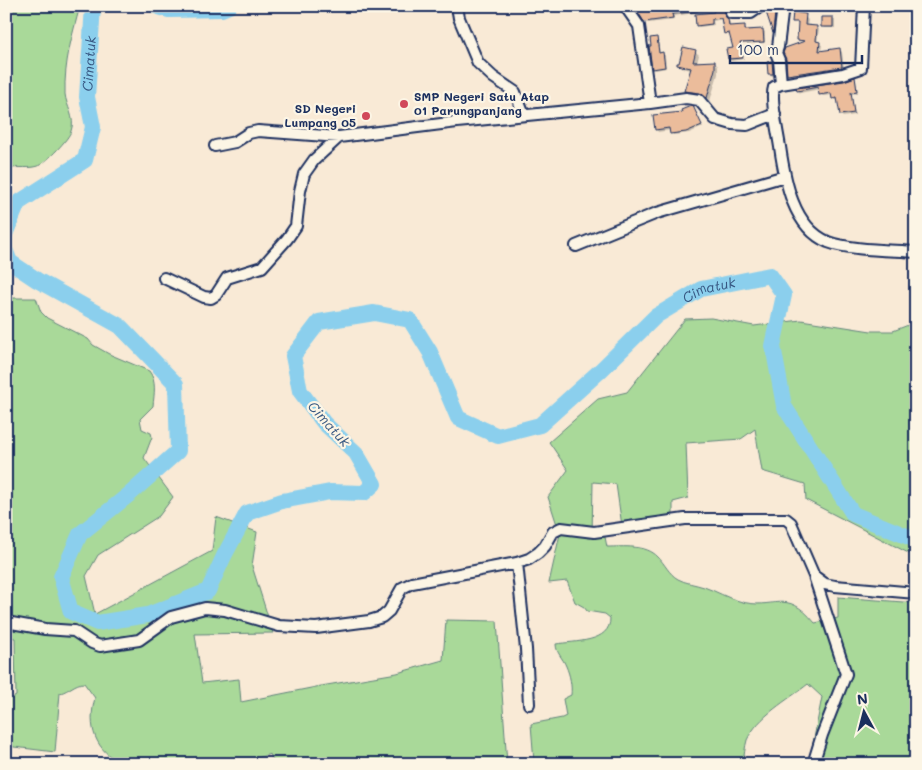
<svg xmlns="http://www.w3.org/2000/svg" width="922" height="770" font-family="Mali,sans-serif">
  <rect width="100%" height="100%" fill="#f9ead6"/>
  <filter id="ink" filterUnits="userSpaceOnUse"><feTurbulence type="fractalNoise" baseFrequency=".02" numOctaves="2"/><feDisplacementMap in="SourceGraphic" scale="10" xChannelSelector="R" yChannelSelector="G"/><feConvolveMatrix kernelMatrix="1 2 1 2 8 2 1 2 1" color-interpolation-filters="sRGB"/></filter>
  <g filter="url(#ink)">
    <path fill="#a9d999" stroke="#62847c" d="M6 6H80C72 36 64 62 65 94 66 106 76 118 71 131 69 139 47 161 40 165 30 170 17 165 6 170Z
      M6 296 13 298H36L41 312 47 318 88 339 93 345 109 354 149 371C157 381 154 394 153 406L140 419 142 429 151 433 152 437 144 458 173 497 159 516 98 555 86 576 95 614 212 551 216 517 257 532 252 566 273 633 195 634 202 683 239 679 241 702 321 686 397 673 443 660 446 620 497 621 507 764H275L270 754 248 761V764H123C95 751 87 727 95 698L84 683C75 683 69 691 60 693L55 752 6 746V701L16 696 15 638 6 637Z
      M711 318 754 326 801 320 871 331H893L916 322V557L806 500 805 484 762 471 755 429 741 439 686 443 688 498 673 502V521L622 526 616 484 593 482 592 536 605 537 607 547C623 547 646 544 658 557 665 564 669 574 678 579 685 583 695 584 704 587 716 591 727 598 739 601 774 612 785 586 815 623L838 618V597L916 603V764H809L822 697 808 684C788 700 758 716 747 740 745 747 744 756 743 764H520L534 762 531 724 562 718 566 716 563 699 571 695C572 686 570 675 566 666 563 658 556 653 556 644 574 641 611 643 610 618L605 614 587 611 584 607 575 602 567 581 549 583 560 534 548 497 568 470 549 442 598 399 627 392 685 319Z"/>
    <path fill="#0003" d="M695 6 696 15 715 13V6H753L729 9 726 15V19L730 22V28L745 27 747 31 763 30 765 32V43L742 44 744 59 731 61 729 59 735 49 731 35H727L725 33 723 19 713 21 714 25 699 27 697 25 696 13 674 16V20L648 23 645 21Z
      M775 12 777 14 775 33 767 13Z
      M800 18H806L808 20 807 26 816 27 819 29 817 43 822 45 821 52 840 50 842 52 844 69 790 77 788 75 787 59 805 42 798 40Z
      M833 18 835 20V28H824L822 26Z
      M657 38 658 40 660 54 665 55 666 68 655 70 653 68Z
      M695 51 699 55 697 63 714 62 718 66V74L710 101 705 96 689 95 686 91 691 70 682 68 678 64Z
      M772 62 774 65 775 75 772 76 770 73Z
      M854 79 856 81 858 93 852 94 855 115 843 117 841 115 839 100H835L833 95 823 96 820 94V89L800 93 798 90Z
      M693 108 703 127 689 133 673 135 671 130 658 132 656 129Z"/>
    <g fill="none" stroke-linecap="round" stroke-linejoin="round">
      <g stroke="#8bcfed" stroke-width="16">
        <path d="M156 6 169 10 222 9 229 6"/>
        <path id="s1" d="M6 232 18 203 85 160 93 127 87 97 93 6"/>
        <path id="s2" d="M6 252 10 262 37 280 120 326 176 384 178 451 131 493 80 534 61 577 71 612 97 623 148 615 208 591 224 556 247 513 282 501 330 492 364 493 374 484 356 453 324 423 300 391 293 356 319 322 374 313 410 320 430 352 458 418 498 436 540 425 601 370 656 316 701 289 770 275 784 295 773 346 784 406 853 514 916 540"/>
      </g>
    </g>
    <path fill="#ebbc9b" stroke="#1b2f5e" d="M649 6H698V11L672 14 673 18 644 22 638 12 637 8Z
      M713 6H730L725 9 724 13 728 19 729 26 745 25V30L763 29 764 42 740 43 743 58 728 59 726 49 733 48 729 33 724 34 721 18 712 19V24L696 26 695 14 714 12Z
      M775 11V12L773 33 766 12Z
      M793 12 806 14 805 25 817 26 816 41 820 42 819 51 840 48 842 67 787 75 786 59 783 53 785 48 805 41 797 40 798 22H792Z
      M821 17H833V27H821Z
      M657 37 659 53 663 52 665 67 652 69 649 46H651L650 38Z
      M683 47 696 50 693 62 715 61V69L707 98 700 93 684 91 691 68 677 65V63H679Z
      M772 61 773 74H768L767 62Z
      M855 77 857 91 851 92 854 113 840 115 837 98 832 99 831 93 819 95 818 87 797 91 796 88 844 81Z
      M691 106H693L702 125 686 132 670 134 669 128 655 130 653 115 682 112 681 110Z"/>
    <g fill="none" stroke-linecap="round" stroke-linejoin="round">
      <defs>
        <path id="minor" d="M457 6 459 18 478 63 493 77 515 92 524 115
          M625 6 639 26 650 103
          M864 6 861 68 843 74 781 84 774 87C770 99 778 133 780 147 785 181 793 227 828 242 849 250 892 250 916 252
          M731 13H751L761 6
          M781 84 779 60 776 53 778 47 783 6
          M215 146 235 142 249 133 258 131 339 137 457 122 650 103 686 98 699 100 715 119 732 124 747 125 775 114
          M576 246 657 213 785 176
          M164 278 204 297 211 298 216 295 227 278 262 267 287 239 296 226 300 191 304 174 314 160 339 137
          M517 563 526 649 529 704
          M814 576 825 584 835 586 916 593
          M6 622 45 629 74 631 92 643 100 646 139 640 171 617 205 608 225 610 279 626 316 628 369 621 382 617 389 611 402 588 412 583 517 563 529 559 538 553 545 546 553 532 561 528 594 532 685 519H786L791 523 814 576 846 674 822 735 813 764"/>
      </defs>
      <use href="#minor" stroke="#1b2f5e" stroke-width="14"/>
      <use href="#minor" stroke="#fcf5e5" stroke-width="10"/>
    </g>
  </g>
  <g fill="#d1495b" stroke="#fcf5e5" stroke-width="2">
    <circle cx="404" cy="104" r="5"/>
    <circle cx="366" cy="116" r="5"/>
  </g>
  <g text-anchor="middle" stroke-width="4.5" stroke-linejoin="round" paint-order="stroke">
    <g font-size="12" font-weight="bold" fill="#1b2f5e" stroke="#fcf5e5" text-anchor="start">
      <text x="414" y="101">SMP Negeri Satu Atap<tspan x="414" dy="14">01 Parungpanjang</tspan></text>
      <text x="356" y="113" text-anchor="end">SD Negeri<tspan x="356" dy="14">Lumpang 05</tspan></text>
    </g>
    <g font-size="14" font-style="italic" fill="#375782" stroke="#fcf5e5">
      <text dy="5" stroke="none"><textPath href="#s1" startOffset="209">Cimatuk</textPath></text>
      <text dy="5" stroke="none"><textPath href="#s2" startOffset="1569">Cimatuk</textPath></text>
      <text transform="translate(329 424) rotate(48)" y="5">Cimatuk</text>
    </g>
  </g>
  <rect width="922" height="770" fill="none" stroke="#fcf5e5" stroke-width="25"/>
  <rect x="12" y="12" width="897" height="745" fill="none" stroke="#1b2f5e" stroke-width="2" filter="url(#ink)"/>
  <g transform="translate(864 712) rotate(353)" stroke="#fcf5e5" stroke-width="4" paint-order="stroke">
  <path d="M0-4L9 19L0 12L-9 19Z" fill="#1b2f5e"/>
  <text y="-8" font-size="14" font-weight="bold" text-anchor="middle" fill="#1b2f5e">N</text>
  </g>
  <path d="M730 55v8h132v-8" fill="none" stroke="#1b2f5e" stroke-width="2.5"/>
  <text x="737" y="55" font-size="15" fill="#1b2f5e" stroke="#fcf5e5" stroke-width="4" paint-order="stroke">100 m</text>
</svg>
